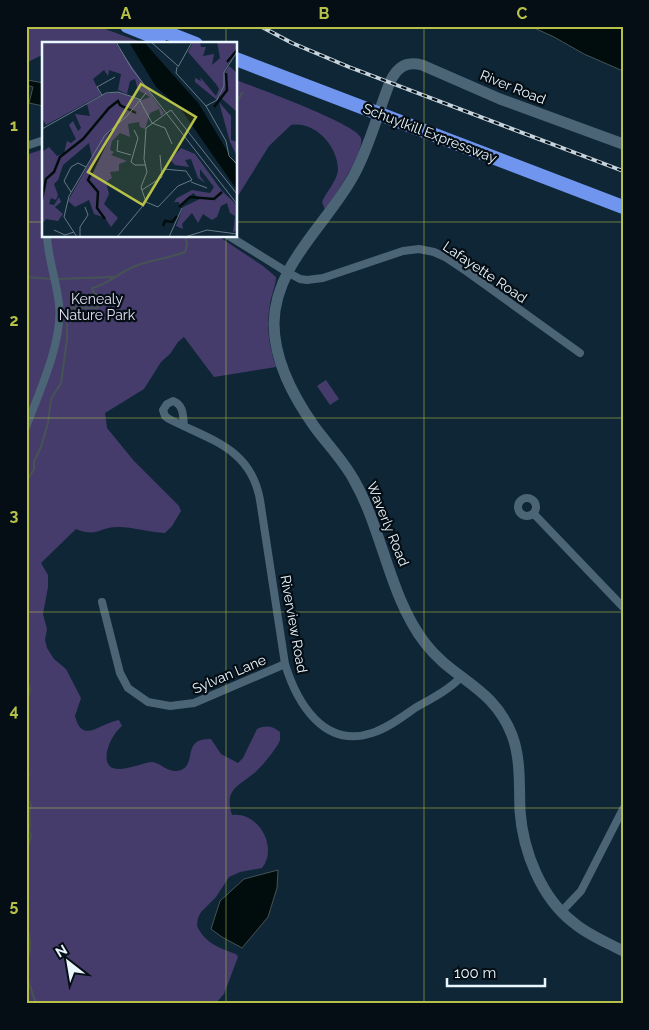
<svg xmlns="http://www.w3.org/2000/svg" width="649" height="1030" font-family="Raleway,sans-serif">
  <rect width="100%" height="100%" fill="#0e2636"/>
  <path fill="#463c6c" d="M26 26H97L146 44H44V54L26 63Z
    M236 80C254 87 357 124 361 138 365 152 333 198 325 210L322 202C326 192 337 181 338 170 338 146 315 121 291 125L269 146 236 199Z
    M44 149V236H218L263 266 276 277C276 286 271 295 270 304 266 326 269 346 276 367L214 377 184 337 178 342 170 354 161 362 144 389 105 413 107 428 134 461 179 506 181 511 172 526 165 533C149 532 133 527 118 527 99 527 97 538 76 529L41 563 48 575V587L43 614 47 629 45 640 47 648 54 659 66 669 81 698 75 716C82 745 100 723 119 720L122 726C114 733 109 742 107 752 102 783 141 762 152 762 161 763 167 772 177 771 200 767 179 738 211 739L221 754 238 763 243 758 257 729C266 725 272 726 280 732 280 735 280 737 280 740 278 747 260 769 253 774 237 787 224 790 232 815 260 812 278 848 262 868L240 872 229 877 216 897 201 912 198 918 197 926C205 943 219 948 236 954L238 957 224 994 215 1004H26V155Z
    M326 380 339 399 330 405 317 386Z"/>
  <path fill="#000d0c" stroke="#465355" d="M530 26H623V71L584 54 554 37Z
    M27 80 44 83 43 106 29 103 33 87 26 85Z
    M278 870 277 888 268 917 242 948 222 937 211 929 220 901 244 879Z"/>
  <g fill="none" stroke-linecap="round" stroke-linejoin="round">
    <path stroke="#465355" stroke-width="2" d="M236 103 242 93
      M26 277 52 279
      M56 279 114 277
      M26 482 34 469V461L41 447 48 423 51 399 61 383 67 340V313L70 308C80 305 89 311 99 307L101 298 94 293 92 288C107 285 117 274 131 268 147 260 167 259 185 252L187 244 185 236
      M26 679C31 687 31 693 26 701
      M26 765 29 774 26 782
      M26 799 29 801 31 805C27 813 32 822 29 831L31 835 26 855
      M26 890 29 898 26 900
      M26 923C30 937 33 948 26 961
      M26 974 36 1004"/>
    <path stroke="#4b6476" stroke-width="8" d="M26 146 44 140
      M229 236 287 272 300 279 307 280 323 278 403 251 419 249 434 252 445 257 466 271 580 353
      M184 426C183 416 184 405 173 401L167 404 163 410 165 416 169 419C210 440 251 448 260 500L285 664C297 703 324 749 372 733 388 728 402 717 415 708 431 699 449 690 462 676
      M26 427C39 393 63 341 59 305 57 282 48 259 47 236
      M518 507a9 9 0 1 1 18 0a9 9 0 1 1-18 0Z
      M534 514 623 607
      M102 602 120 673 128 688 148 702 170 706 194 703 285 664
      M561 912 581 891 623 809"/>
    <path stroke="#4b6476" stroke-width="11" d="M623 144 500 99 422 65C406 61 397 67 390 82 378 112 370 145 355 173 329 223 275 263 274 323 274 361 293 396 314 426 327 444 343 460 354 480 383 531 389 596 425 643 453 680 493 686 512 735 521 759 519 785 520 811 523 851 541 898 574 923 588 935 606 942 623 951"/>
    <path stroke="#7095ef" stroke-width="14" d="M127 26 159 39
      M150 26 196 44
      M236 59 623 207"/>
    <defs>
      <path id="rail" d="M260 26 292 43 349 67 623 171"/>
    </defs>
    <use href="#rail" stroke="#c5d3dd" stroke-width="4"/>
    <use href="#rail" stroke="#050e15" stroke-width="2" stroke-dasharray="5.5" stroke-linecap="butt"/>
  </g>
  <path fill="none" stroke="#b8c147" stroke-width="1" stroke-opacity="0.55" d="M226 26V44M424 26V1004M26 222H44M236 222H623M226 236V1004M26 418H623M26 612H623M26 808H623"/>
  <g text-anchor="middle" stroke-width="4.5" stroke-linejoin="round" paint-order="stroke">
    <g font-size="14" fill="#eaf6fe" stroke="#050e15">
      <text transform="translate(513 87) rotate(22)" y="5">River Road</text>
      <text transform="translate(430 133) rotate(21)" y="5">Schuylkill Expressway</text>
      <text transform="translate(485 272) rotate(34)" y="5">Lafayette Road</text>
      <text transform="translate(388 524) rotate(68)" y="5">Waverly Road</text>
      <text transform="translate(294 624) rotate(80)" y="5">Riverview Road</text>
      <text transform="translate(229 674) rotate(-23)" y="5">Sylvan Lane</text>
    </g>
    <g font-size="14" fill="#e2dff5" stroke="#050e15">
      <text x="97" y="304">Kenealy<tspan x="97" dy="16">Nature Park</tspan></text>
    </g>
  </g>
  <g transform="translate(42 42)">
    <rect width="195" height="195" fill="#0e2636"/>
    <path d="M0 0H73L122 71 119 74 117 67 108 71 103 87 98 85 97 80 86 82 88 95 78 91 70 99 68 108 72 110 69 113 85 119 77 122V129L68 130 70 136 64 140 67 152 62 162 76 176 69 185 63 176 52 172 47 158 33 165 26 159 50 116 47 101 21 123 16 138 12 142 16 153 14 158 9 156 7 162 12 163 17 155 19 160 13 165 21 172 16 179 4 177 0 182V110L7 105 15 114 22 111 25 99 29 101 34 97 27 83 31 79 36 89 39 86 33 72 48 74 45 62 63 52 76 50 100 58 108 55 96 48 93 37 88 39 85 52 76 48 79 32 67 28 66 34 62 28 51 37 59 53 4 83 0 76ZM151 0H158L159 5H164L161 14 172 12 170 23 178 16 175 0H195V8L182 29V42L175 58 153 40V36L159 39 158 35 174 54 177 47 174 42 146 10ZM187 24 195 31V70L178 55 183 30ZM177 60 189 74V98L195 100V114L188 100ZM139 106 153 112 180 149 195 163V189L191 190 193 174 188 171 185 161 179 164 175 175 170 178 161 172 156 181 150 171 140 182 141 187 134 184 141 165 158 157 151 151 138 164 137 160H132L135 156 150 148 168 151 172 145 158 127V134L163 141 156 136 149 117 143 118 147 125 133 123 128 118Z" fill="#463c6c"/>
    <path d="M87 0H102L157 62 195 125V148L138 66 114 45Z" fill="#000d0c"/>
    <path fill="none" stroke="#000d0c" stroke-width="2.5" d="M185 20 195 8M172 65 185 48 184 31M0 158 4 137 12 130 18 115 41 97 67 66 76 59 78 63 94 71M137 165 148 155 172 157 180 150M63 177 55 166 56 150 46 138 70 88M121 184 123 179 130 180 135 174"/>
    <path fill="none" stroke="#667986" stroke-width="1" d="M74 0 90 27 195 162M109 0 136 24M135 25 134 31 164 64 184 99 187 114 195 122M136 25 150 0M60 53 55 45 73 35M164 64 175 58 182 44V30L195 10M0 87 64 51 76 50 97 57 110 81 123 86 130 102M92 88 96 96 89 120 93 123H103M76 98 75 109 89 113M149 140 165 146M100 148 120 135 118 113M29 150 22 139 29 125 36 121 44 125M104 160 99 145 105 130 102 117 104 86 129 68 195 152M104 160 116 165 136 144 150 138 144 129 121 127M12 188 23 193 32 190M35 195 22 175 27 154 63 93 85 74 104 51M38 195V185L46 173 43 165M75 195 104 160M127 195 140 166M143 195 165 188 195 192"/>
    <path fill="#b8c147" fill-opacity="0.15" stroke="#b8c147" stroke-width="2.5" d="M99 42 154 75 101 163 46 130Z"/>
    <rect width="195" height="195" fill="none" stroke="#eaf6fe" stroke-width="2.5"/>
  </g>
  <rect width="649" height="1030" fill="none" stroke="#050e15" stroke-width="55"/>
  <g transform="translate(68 962) rotate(329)" stroke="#050e15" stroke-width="4" paint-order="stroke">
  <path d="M0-4L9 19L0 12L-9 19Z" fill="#eaf6fe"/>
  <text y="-8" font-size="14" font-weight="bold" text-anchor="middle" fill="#eaf6fe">N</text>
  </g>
  <path d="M447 978v8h98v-8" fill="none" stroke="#eaf6fe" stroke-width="2.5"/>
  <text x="454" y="978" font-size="15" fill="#eaf6fe" stroke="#050e15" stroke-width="4" paint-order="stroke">100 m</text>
  <rect x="28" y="28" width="594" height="974" fill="none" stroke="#b8c147" stroke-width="2"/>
  <g font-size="16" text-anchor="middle" font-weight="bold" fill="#b8c147">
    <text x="126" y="19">A</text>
    <text x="324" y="19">B</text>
    <text x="522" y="19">C</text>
    <text x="14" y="131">1</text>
    <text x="14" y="326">2</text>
    <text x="14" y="521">3</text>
    <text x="14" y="716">4</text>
    <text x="14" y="911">5</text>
  </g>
</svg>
